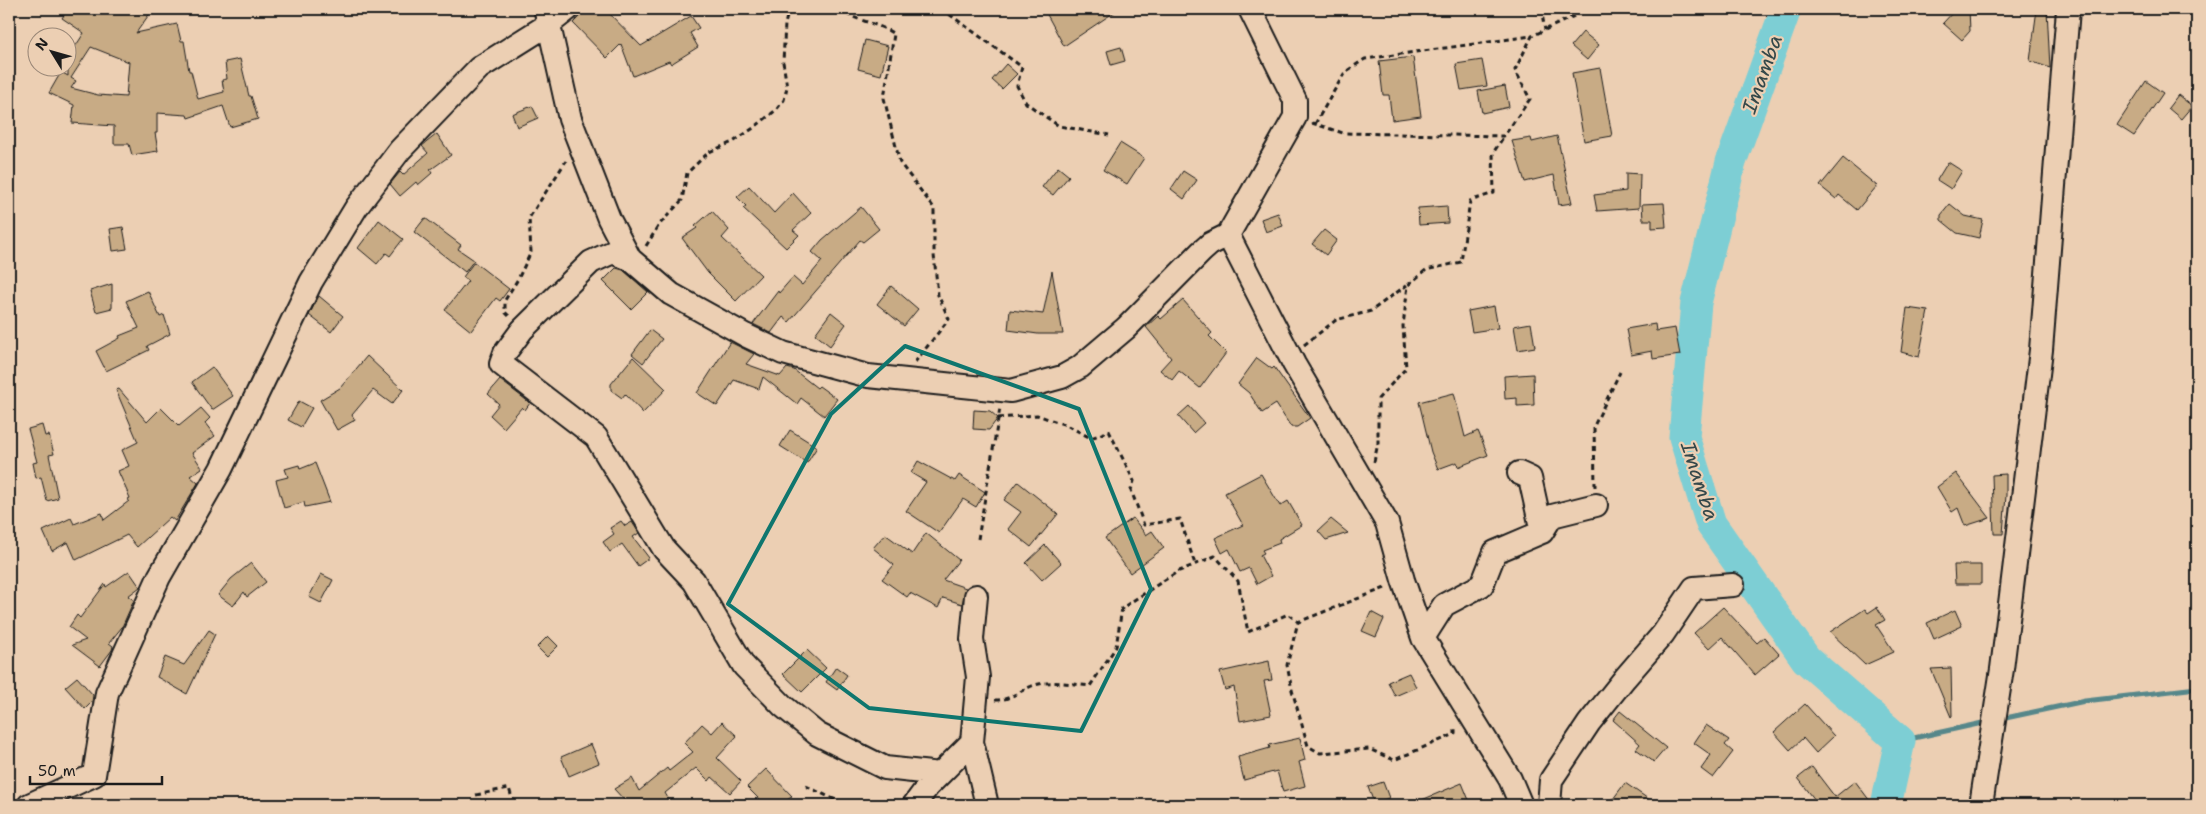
<svg xmlns="http://www.w3.org/2000/svg" width="2206" height="814" font-family="'Shantell Sans',sans-serif">
  <rect width="100%" height="100%" fill="#eccfb3"/>
  <filter id="ink" filterUnits="userSpaceOnUse"><feTurbulence type="fractalNoise" baseFrequency=".02" numOctaves="2"/><feDisplacementMap in="SourceGraphic" scale="10" xChannelSelector="R" yChannelSelector="G"/><feConvolveMatrix kernelMatrix="1 2 1 2 8 2 1 2 1" color-interpolation-filters="sRGB"/></filter>
  <g filter="url(#ink)">
    <g fill="none" stroke-linecap="round" stroke-linejoin="round">
      <path stroke="#56878a" stroke-width="5" d="M2001 719 2085 701 2197 688
        M1900 741 1987 722"/>
      <path stroke="#7dced4" stroke-width="31" d="M1786 9 1731 162 1696 303 1684 437 1711 524 1806 659 1900 741 1886 805"/>
    </g>
    <path fill="#c8ab85" stroke="#1c1c1c" fill-rule="evenodd" d="M68 9H153L136 33 177 24 181 41H184L189 71H191L198 99 224 92 222 80 227 79 225 62 240 59 249 96H251L258 119 230 127 223 106 188 118 187 115 157 113V133H155L158 151 132 155 129 144H114V126L72 123 74 105 49 93 61 72 68 76V58L84 33 62 18ZM91 47 129 62 126 97 98 95 71 88 76 81 71 78Z
      M587 9H605L641 46 691 16 699 28 690 33 698 47 671 64 669 61 633 76 621 44 607 58 573 23Z
      M1044 9H1119L1064 46Z
      M1956 9H1969L1970 31 1962 40 1943 23Z
      M2037 9H2047L2050 68 2030 61Z
      M1583 32 1599 45 1587 60 1571 46Z
      M865 40 888 46 881 75 858 69Z
      M1121 47 1125 61 1111 65 1107 51Z
      M1413 57 1421 116 1392 120 1389 95H1383L1379 61Z
      M1482 60 1487 86 1461 90 1456 64Z
      M1006 64 1017 74 1002 89 992 80Z
      M1600 68 1612 136 1584 141 1572 73Z
      M2146 81 2163 93 2134 136 2117 125Z
      M1505 86 1509 107 1482 113 1478 91Z
      M2178 95 2192 106 2181 119 2168 108Z
      M532 106 538 118 517 127 512 114Z
      M437 134 451 155 430 170 432 173 418 185 416 182 400 196 390 184 400 172 403 175 428 153 422 146Z
      M1557 136 1572 203 1559 205 1554 175 1525 182 1512 141 1531 138 1532 142Z
      M1120 143 1144 158 1127 184 1103 170Z
      M1843 158 1877 186 1857 210 1839 195 1836 199 1820 186Z
      M1948 162 1962 171 1951 189 1937 180Z
      M1058 167 1069 176 1053 195 1042 187Z
      M1183 171 1197 180 1184 199 1171 189Z
      M1626 173 1640 174 1639 208 1597 211 1594 195 1626 191Z
      M749 186 774 213 793 193 811 213 793 230 799 235 786 248 743 208 746 206 737 197Z
      M1664 203 1666 227 1652 228V220H1643L1642 204Z
      M1950 204 1965 216 1983 220 1979 238 1957 233 1941 220V215Z
      M1447 206 1448 223 1419 225 1418 208Z
      M861 207 879 229 863 242 860 240 789 322 783 317 771 333 753 324 778 291 779 293 793 277 802 285 822 261 812 252 822 240Z
      M712 211 729 230 722 238 761 275 736 301 708 273 682 238 697 228 695 226Z
      M1278 213 1283 226 1266 232 1261 219Z
      M425 218 461 245 458 249 474 260 465 272 414 232Z
      M379 220 403 239 390 256 386 253 377 264 358 248Z
      M123 227 127 249 113 251 110 229Z
      M1324 230 1337 240 1326 255 1312 244Z
      M474 262 509 289 500 301 496 298 471 331 445 310 468 281 463 277Z
      M616 268 623 270 648 292 631 309 603 281Z
      M1052 271 1063 334H1038L1008 330 1010 310 1043 314Z
      M112 284V308L96 312 90 291Z
      M891 286 918 309 904 326 877 304Z
      M148 291 160 317 164 315 170 334 147 346 149 350 106 371 96 351 120 338 119 336 139 328 126 301Z
      M319 296 343 316 331 332 309 315Z
      M1183 300 1212 333 1209 336 1226 353 1200 388 1179 371 1172 380 1160 370 1171 358 1146 327 1158 316 1161 319Z
      M1494 306 1498 328 1472 332 1468 311Z
      M1907 308 1928 311 1919 357 1901 352Z
      M831 312 846 324 830 346 815 334Z
      M1531 323 1535 347 1518 350 1514 326Z
      M1655 324 1656 331 1675 328 1680 355 1653 359 1652 351 1631 355 1626 329Z
      M650 330 662 339 643 363 632 354Z
      M730 342 754 354 746 364 780 376 787 368 794 370 817 388 819 386 837 399 824 416 801 398 797 404 763 377 759 389 734 380 717 406 697 393Z
      M367 356 403 390 392 404 373 390 352 415 355 420 337 430 320 400 340 388Z
      M633 357 666 389 643 413 625 394 622 398 611 390V384Z
      M1257 358 1272 369 1274 367 1310 418 1297 427H1291L1276 404 1262 413 1249 393 1238 384Z
      M212 367 233 396 212 410 192 382Z
      M1533 374 1534 405 1517 406V398L1505 399 1504 376Z
      M500 380 530 403 525 410 522 407 504 428 490 415 499 404 488 394Z
      M119 389 147 422 161 408 179 426 201 408 210 418 205 423 215 436 192 453 202 468 190 476 198 483 175 521 170 517 137 547 127 535 76 560 68 542 52 551 43 531 71 518 74 524 102 513 104 520 129 501 128 499 130 498 118 471 129 466 122 450 138 442 116 390Z
      M1454 393 1465 437 1478 431 1488 455 1458 467 1457 462 1438 469 1431 452 1419 402Z
      M299 401 312 408 301 427 288 420Z
      M1189 406 1204 423 1193 433 1178 416Z
      M974 410 990 411 998 418 989 430 973 429Z
      M42 425 45 436 49 435 54 454 49 455 58 498 47 501 41 477 36 478 33 463 37 462 28 429Z
      M790 430 817 447 807 463 780 446Z
      M918 461 955 481 959 475 985 492 976 507 963 499 939 533 906 511 926 482 911 473Z
      M315 463 330 502 305 507 304 502 284 508 276 480 288 477 285 469 299 465 300 469Z
      M1956 473 1990 518 1965 526 1958 508 1952 512 1937 487Z
      M1261 474 1280 506 1288 501 1302 525 1279 539 1280 543 1262 550 1264 553 1260 555 1271 576 1257 584 1249 568 1240 572 1229 549 1222 553 1215 538 1243 525 1225 493Z
      M2006 474V495L2003 534H1994L1992 475Z
      M1018 482 1058 514 1031 547 1008 529 1021 512 1004 500Z
      M1133 518 1146 535 1152 531 1164 548 1130 573 1105 538Z
      M1331 519 1348 533 1326 540 1318 531Z
      M621 521 625 526 632 522 639 533 633 537 649 558 638 566 622 544 610 552 603 542 614 534 610 528Z
      M926 533 959 560 943 580 966 588 962 604 943 598 938 608 910 593 907 597 882 579 894 565 873 548 885 534 912 554Z
      M1045 545 1061 563 1042 580 1026 563Z
      M251 563 266 582 247 597 244 592 233 606 218 595 231 579Z
      M1954 565H1981V584H1955Z
      M129 571 140 587 128 596 134 600 122 627 109 643 113 646 112 650 100 666 72 645 86 640 69 627 77 615 80 618 105 584 106 587Z
      M321 574 333 580 321 603 309 597Z
      M1723 607 1757 643 1764 637 1779 654 1755 675 1722 637 1709 649 1694 633Z
      M1877 607 1885 620 1876 625 1894 652 1865 665 1830 632 1865 609 1868 613Z
      M1955 610 1962 626 1934 639 1927 623Z
      M1371 612 1384 619 1376 637 1362 631Z
      M209 630 215 634 187 694 157 677 165 657 184 665Z
      M548 636 558 646 547 657 537 647Z
      M807 650 826 668 802 692 783 674Z
      M1269 661 1272 680 1264 681 1271 715 1240 721 1234 687 1225 690 1220 672Z
      M836 667 847 675 837 690 826 682Z
      M1951 668 1952 716 1951 717 1931 669Z
      M1409 673 1416 687 1395 696 1388 682Z
      M77 677 93 695 92 702 85 709 65 687Z
      M1805 704 1834 736 1816 753 1803 738 1790 750 1774 732Z
      M1620 711 1666 748 1654 762 1636 749 1640 744 1613 720Z
      M722 722 737 736 717 758 741 781 730 793 712 777 709 781 696 768 665 793 672 805H621L626 802 614 789 632 778 639 791 667 768 669 771 693 752 684 743 702 724 712 733Z
      M1706 725 1729 740 1725 745 1733 752 1713 778 1701 769 1711 755 1694 743Z
      M1300 738 1305 760 1299 762 1305 786 1283 792 1277 771 1244 780 1238 757 1270 748 1269 745Z
      M591 744 599 763 569 776 561 757Z
      M1812 767 1835 797 1855 781 1873 805H1819L1798 778Z
      M766 769 792 796 782 805H765L747 787Z
      M1383 782 1389 798 1374 803 1368 787Z
      M1462 783 1471 805H1410Z
      M1625 783 1657 805H1622L1613 799Z"/>
    <g fill="none" stroke-linecap="round" stroke-linejoin="round">
      <defs>
        <path id="minor" d="M1250 9 1295 100V117L1228 235 1294 364 1387 523 1403 580 1423 638 1510 779 1521 805
          M546 12 570 119 609 219 630 259 671 294 745 335 783 353 868 376 1011 391 1062 377 1080 367 1126 328 1201 252 1210 244 1228 235
          M630 259 613 252 591 262 522 330 505 353 501 364 596 437 664 549 694 581 744 666 783 706 817 734 885 768 940 774
          M1542 532 1552 516 1596 505
          M976 596 972 639 978 677 972 742 987 805
          M1423 638 1444 605 1482 585 1495 552 1542 532 1530 478 1519 473
          M29 805 94 775 107 693 159 577 221 469 311 282 356 208 400 150 479 68 549 24 568 9
          M914 805 928 786 972 742
          M1549 805 1551 780 1589 723 1625 678 1663 634 1694 588 1733 585
          M1981 805 2002 669 2041 350 2068 9"/>
      </defs>
      <use href="#minor" stroke="#1c1c1c" stroke-width="26"/>
      <path stroke="#1c1c1c" stroke-width="3" stroke-dasharray="5 4" stroke-linecap="butt" d="M838 9C855 21 876 22 894 34L884 98 900 163 934 208V255L938 295 949 319 915 362
        M942 9 1022 67 1017 86 1026 103 1059 126 1109 135
        M1541 9 1545 30
        M1312 123 1343 133 1504 136 1530 99 1515 70 1532 36 1589 9
        M1315 124 1345 72 1365 59 1532 36
        M646 246 659 225 682 200 687 173 709 152 733 142 755 127 776 110 784 100 787 87 783 62 785 24 789 9
        M509 316 505 312V300L518 279 531 252 529 218 566 161
        M1304 345 1336 320 1371 311 1407 285
        M998 418 1037 415 1066 425 1091 438 1109 431 1134 481 1131 490 1144 525 1180 519 1195 564
        M1374 462 1378 443V399L1406 368 1403 326 1408 285 1426 270 1461 262 1470 201 1494 193 1493 153 1504 136
        M1595 487 1594 426 1620 372
        M978 539 1000 408
        M1385 588 1298 622 1287 665 1292 690 1308 746 1320 753 1369 749 1394 760 1455 734V728
        M995 700C1010 701 1021 689 1035 685 1051 680 1073 684 1090 686L1116 647 1122 608 1177 572 1215 556 1238 581 1248 632 1288 614 1298 622
        M806 786 846 805
        M476 795 509 788 514 805
        M754 804 755 805"/>
      <use href="#minor" stroke="#eccfb3" stroke-width="22"/>
    </g>
  </g>
  <path fill="none" stroke="#0f766e" stroke-width="4" stroke-linejoin="round" d="M905 346 1079 409 1151 589 1081 731 869 708 728 604 831 414Z"/>
  <g text-anchor="middle" stroke-width="4.5" stroke-linejoin="round" paint-order="stroke">
    <g font-size="20" font-style="italic" fill="#34484a" stroke="#eccfb3">
      <text transform="translate(1762 74) rotate(-70)" y="7">Imamba</text>
      <text transform="translate(1700 481) rotate(72)" y="7">Imamba</text>
    </g>
  </g>
  <rect width="2206" height="814" fill="none" stroke="#eccfb3" stroke-width="30"/>
  <rect x="15" y="15" width="2176" height="784" fill="none" stroke="#1c1c1c" stroke-width="2" filter="url(#ink)"/>
  <g transform="translate(52 52) rotate(307)"><circle r="24" fill="#eccfb3" stroke="#998777"/>
  <path d="M0-4L9 19L0 12L-9 19Z" fill="#1c1c1c"/>
  <text y="-8" font-size="14" font-weight="bold" text-anchor="middle" fill="#1c1c1c">N</text>
  </g>
  <path d="M30 776v8h132v-8" fill="none" stroke="#1c1c1c" stroke-width="2.5"/>
  <text x="38" y="776" font-size="15" fill="#1c1c1c" stroke="#eccfb3" stroke-width="4" paint-order="stroke">50 m</text>
</svg>
